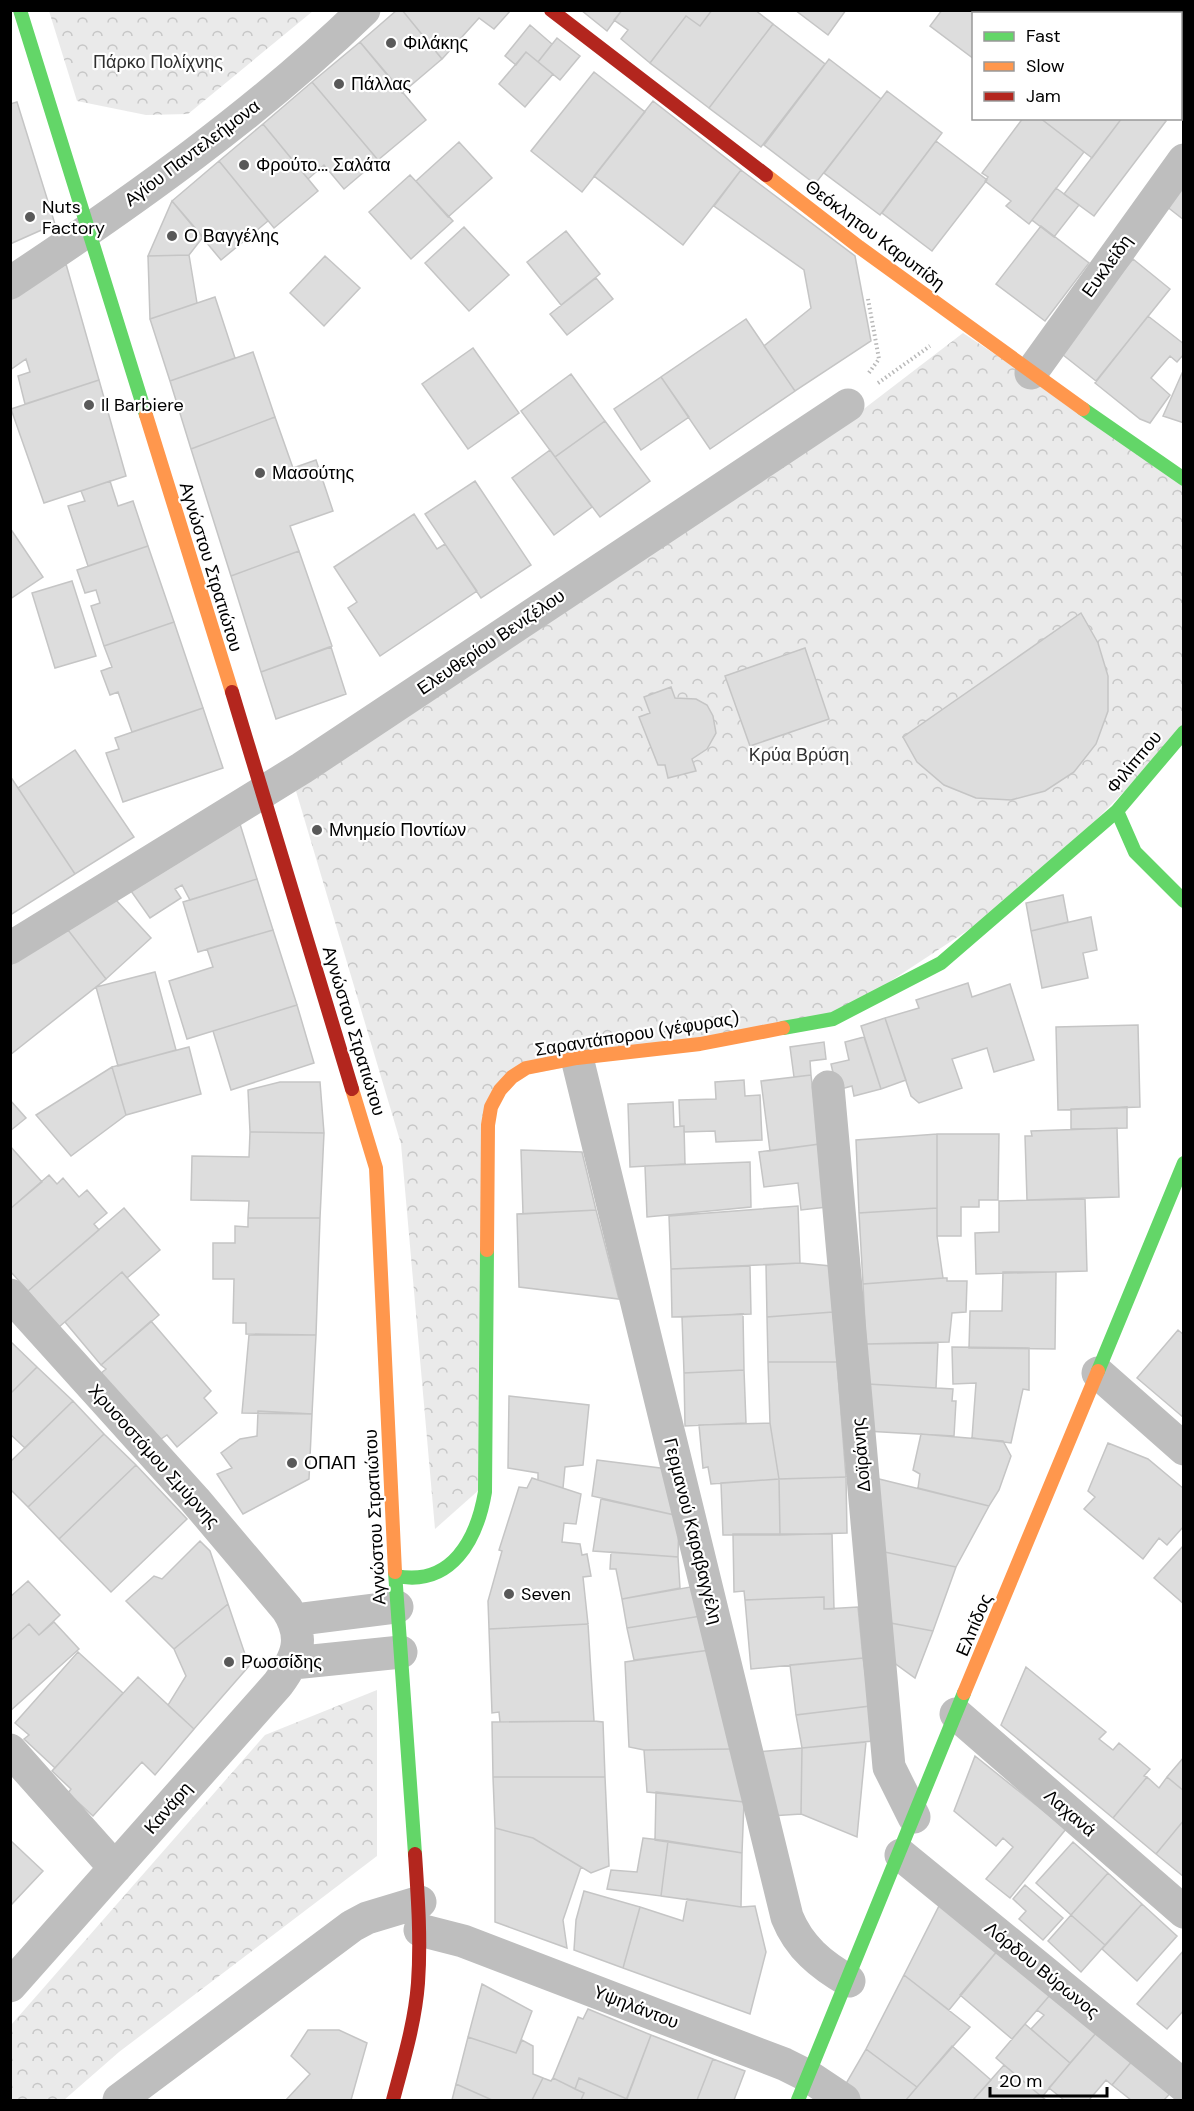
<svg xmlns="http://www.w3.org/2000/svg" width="1194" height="2111" font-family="'DM Sans',sans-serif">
  <defs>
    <pattern id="park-crowns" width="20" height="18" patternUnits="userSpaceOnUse" patternTransform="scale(1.5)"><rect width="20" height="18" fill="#eaeaea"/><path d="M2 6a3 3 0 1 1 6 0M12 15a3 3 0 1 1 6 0" fill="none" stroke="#c7c7c7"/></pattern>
  </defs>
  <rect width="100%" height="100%" fill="#fff"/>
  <path fill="url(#park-crowns)" d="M49 11V10L313 11 188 114 146 115 77 101Z
    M963 333 1183 479V732L1023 894 833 1019 512 1077 488 1125 489 1481 435 1529 401 1144 296 791 852 418Z
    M377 1690V1856L119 2052 64 2100H11V2025L265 1735Z"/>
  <path fill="#ddd" stroke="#c5c5c5" stroke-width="1.5" d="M397 10H402L442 59 402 93 360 42Z
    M402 10H511L494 29 479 18 442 59Z
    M581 10H622L607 31Z
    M622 10H712L700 26 686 16 650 63 621 39 628 30 614 20Z
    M712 10H755L773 24 709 108 650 63 686 16 700 26Z
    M795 10H846L828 35Z
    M942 10H1018L1016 14H974V59L930 26Z
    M1115 10H1184V16L1180 19V14H1112Z
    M1184 16V61L1180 59V19Z
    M773 24 825 64 761 147 709 108Z
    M530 25 552 44 538 62 526 52 516 65 505 56Z
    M557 38 580 56 560 80 538 62Z
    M360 42 426 120 378 160 312 82Z
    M526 52 553 74 525 107 499 84Z
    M829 59 881 99 815 184 764 145Z
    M594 72 645 112 582 192 531 151Z
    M312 82 378 160 344 189 324 165 308 179 263 124Z
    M887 91 942 133 880 215 824 173Z
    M653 101 741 170 683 245 594 176Z
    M17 102 55 224 10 244V104Z
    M1023 118H1040L1084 152 1029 224 1006 206 1011 201 985 181 988 177 982 173Z
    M1040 118H1122L1092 158Z
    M1122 118H1163L1166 121 1094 216 1064 194Z
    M263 124 318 191 274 228 219 161Z
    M936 141 987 180 932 251 882 213Z
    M459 142 492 178 448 217 416 181Z
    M219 161 268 221 221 260 172 201Z
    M741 170 855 256 871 341 795 391 764 346 811 308 804 270 714 206Z
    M410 175 453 221 411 259 369 212Z
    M1184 186V220L1166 206Z
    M1056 188 1079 205 1054 237 1032 220Z
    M172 201 203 237 189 255 148 256Z
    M1041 226 1089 263 1045 321 996 284Z
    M464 227 509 275 469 311 425 263Z
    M566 231 600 274 561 305 527 262Z
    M189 255 197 303 150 319 148 256Z
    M325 256 360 288 324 326 290 293Z
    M1133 259 1170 289 1096 381 1058 351Z
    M66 264 99 380 25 404 18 376 30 372 26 359 10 370V300Z
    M596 278 613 299 567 335 550 314Z
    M215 297 235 358 170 381 150 319Z
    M1148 316 1184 344V354L1177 362 1170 356 1151 378 1170 395 1150 423 1140 419 1095 383Z
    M746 319 795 391 710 449 661 377Z
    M473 348 519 413 468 449 422 384Z
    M253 352 275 417 191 449 170 381Z
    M1183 371 1184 372V423L1163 416Z
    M571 374 605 421 555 457 521 411Z
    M661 377 689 417 641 450 614 409Z
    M99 380 126 476 44 503 11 409Z
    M275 417 293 468 316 460 333 511 290 526 299 551 231 576 191 449Z
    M605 421 650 481 600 517 555 457Z
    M550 450 592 507 554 535 512 478Z
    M110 481 118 506 133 501 148 546 88 566 68 506 85 501 81 491Z
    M475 481 531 565 481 598 425 514Z
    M414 514 437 549 445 544 477 591 380 656 348 608 357 602 334 567Z
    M10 528 43 577 10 599Z
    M148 546 174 622 104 646 91 606 100 603 96 590 85 593 77 570Z
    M299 551 332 646 261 672 231 576Z
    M72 581 96 656 55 668 32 593Z
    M1081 613 1098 643 1108 676V711L1096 744 1074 772 1045 791 1011 800 976 798 944 785 917 762 903 737Z
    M174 622 203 708 132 732 118 692 110 695 101 671 112 667 104 646Z
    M331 647 346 694 276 719 261 672Z
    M805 648 829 719 750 746 725 676Z
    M671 687 675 698 696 699 707 705 713 716 716 733 707 749 692 759 696 771 668 778 665 765H658L639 717 650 713 644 697Z
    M203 708 223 768 123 802 106 753 119 749 115 738Z
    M75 750 134 837 75 874 18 788Z
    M10 776 75 874 12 914 10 913Z
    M240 824 257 879 190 900 182 885 175 889 181 898 150 918 131 891Z
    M257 879 273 930 198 952 183 902Z
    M1063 895 1068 922 1031 931 1026 903Z
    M116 900 151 938 106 979 68 930Z
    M1091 917 1097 950 1083 953 1088 978 1042 988 1031 931Z
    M68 930 106 979 10 1055V965Z
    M273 930 297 1005 187 1039 169 981 213 967 207 949Z
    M155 972 176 1050 118 1066 96 987Z
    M968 983 972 997 1010 984 1034 1060 994 1072 987 1048 952 1059 962 1088 919 1103 911 1096 885 1018 919 1008 916 1000Z
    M297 1005 314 1063 231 1090 213 1031Z
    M885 1018 906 1080 881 1089 861 1026Z
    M1138 1025 1140 1107 1058 1110 1056 1027Z
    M864 1037 881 1089 854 1096 852 1086 837 1090 831 1064 849 1060 845 1042Z
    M824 1042 826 1059 810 1061 811 1075 794 1077 790 1047Z
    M189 1047 201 1094 126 1115 112 1067Z
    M112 1067 126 1115 71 1156 36 1115Z
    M811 1075 819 1144 770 1151 761 1081Z
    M744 1080 745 1096 760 1095 762 1140 716 1142 715 1131 684 1132V1126H680L679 1100 716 1099 715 1082Z
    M280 1082H320L324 1133 250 1132 248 1090Z
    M10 1100 26 1118 10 1131Z
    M673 1102 674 1127 684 1126 685 1164 630 1167 628 1104Z
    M1127 1107V1128L1071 1129V1109Z
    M1117 1128 1119 1197 1027 1200 1025 1136H1032L1031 1131Z
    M250 1132 324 1133 320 1218H248L249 1201 191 1200 192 1156 249 1157Z
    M937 1134H999L998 1200H979V1207H961V1236H937Z
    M937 1134V1208L859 1213 856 1140Z
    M819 1144 827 1207 801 1210 798 1183 764 1187 759 1152Z
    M10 1146 42 1182 10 1209Z
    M521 1150 582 1152 596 1210 523 1214Z
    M750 1162 751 1207 647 1217 645 1166Z
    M49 1175 57 1184 63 1178 79 1197 87 1190 107 1213 94 1224 99 1230 28 1291 10 1271V1209Z
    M1085 1199 1087 1271 976 1274 975 1233 999 1232V1201Z
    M798 1206 800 1263 671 1269 669 1216Z
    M124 1208 160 1250 127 1278 122 1272 59 1327 28 1291Z
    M937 1208V1236L943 1278 863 1284 859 1213Z
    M596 1210 619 1299 519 1287 517 1214Z
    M248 1218H320L316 1335 246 1334V1323H233L234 1279H213V1243H235V1226L248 1227Z
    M800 1263 831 1266 833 1312 767 1317 766 1265Z
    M750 1266 751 1314 672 1317 671 1269Z
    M122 1272 159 1315 101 1365 65 1322Z
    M1003 1272H1056L1055 1349 969 1348 970 1311H1002Z
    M943 1278H947V1281H967L966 1312 952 1313 949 1342 866 1344 863 1284Z
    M833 1312 837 1362H768L767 1317Z
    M743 1314 744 1370 684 1373 682 1317Z
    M151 1321 211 1391 204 1398 217 1413 177 1447 167 1435 158 1441 100 1374 106 1369 101 1365Z
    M1178 1330 1184 1335V1418L1137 1378Z
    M249 1335H316L312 1414 242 1413Z
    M10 1341 37 1367 10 1394Z
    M938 1343 936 1388 868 1384 866 1344Z
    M952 1347 1029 1348V1390L1023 1389 1011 1443 972 1438 976 1383 953 1384Z
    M768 1362H837L846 1477 779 1479 770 1423Z
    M37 1367 73 1401 25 1448 10 1434V1394Z
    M744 1370 746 1423 685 1426 684 1373Z
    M868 1384 953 1389 952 1401H956L954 1436 865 1431Z
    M509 1396 589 1405 583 1465 565 1467 563 1488 538 1480V1473L508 1468Z
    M73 1401 104 1434 28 1507 10 1489V1462Z
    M258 1411 312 1414 309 1479 243 1514 217 1474 232 1468 221 1453 240 1439 257 1436Z
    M770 1423 779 1479 711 1484 708 1467 703 1468 699 1425Z
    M104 1434 136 1465 59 1539 28 1507Z
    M921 1434 1003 1441 1011 1456 999 1490 989 1506 918 1488 920 1474 913 1470Z
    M1108 1443 1148 1459 1184 1489V1526L1167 1545 1159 1538 1143 1559 1084 1509 1095 1497 1088 1491Z
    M597 1460 668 1469 679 1516 592 1496Z
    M136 1465 187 1519 111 1592 59 1539Z
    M846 1477 847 1533 780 1535 779 1479Z
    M871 1477 989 1506 956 1567 875 1550Z
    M532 1478 581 1494 576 1524 564 1523 562 1542 580 1544 582 1555 587 1554 591 1576 583 1577 588 1624 489 1629 488 1601 502 1551 499 1550 519 1487 527 1488Z
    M779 1479 780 1535H723L721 1483Z
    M601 1499 679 1516 678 1557 593 1551Z
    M733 1534H832L834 1609H824V1597L745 1600 744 1591 734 1592Z
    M200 1541 210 1551 228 1604 174 1649 126 1601 154 1576 162 1579Z
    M1184 1545V1604L1154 1578Z
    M875 1550 956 1567 933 1631 880 1621Z
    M611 1552 678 1557 680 1588 622 1599 616 1569H610Z
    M28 1581 60 1615 39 1635 29 1624 10 1641V1597Z
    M696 1586 701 1616 627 1628 622 1599Z
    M824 1597V1609L858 1607 863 1658 751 1669 745 1600Z
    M228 1604 249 1666 194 1729 168 1705 186 1676 174 1649Z
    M701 1616 710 1650 634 1660 627 1628Z
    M880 1621 933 1631 915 1678 882 1654Z
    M54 1622 79 1649 10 1711V1641L29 1624 39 1635Z
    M588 1624 594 1721 500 1722 499 1712 492 1713 489 1629Z
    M710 1650 734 1749 644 1750 629 1747 625 1662Z
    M78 1652 123 1693 55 1768 24 1739 29 1735 15 1723Z
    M863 1658 870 1706 796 1715 790 1665Z
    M1026 1667 1106 1732 1099 1739 1113 1750 1119 1743 1150 1769 1144 1776 1147 1777 1113 1818 1001 1725Z
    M138 1677 194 1729 155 1775 142 1762 93 1816 68 1793 71 1789 52 1771Z
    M870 1706 873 1741 802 1748 796 1715Z
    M594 1721 603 1722 605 1777H493L492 1722Z
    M866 1742 857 1837 801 1814 802 1748Z
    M802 1748 801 1814 770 1816 755 1752Z
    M734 1749 744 1802 647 1792 644 1750Z
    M975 1756 1066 1829 1010 1898 986 1879 1013 1847 1003 1838 996 1846 954 1811Z
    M1184 1757V1791L1167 1777Z
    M493 1777H605L609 1866 591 1873 533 1838 495 1828Z
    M1147 1777 1159 1788 1167 1777 1184 1791V1820L1156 1854 1113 1818Z
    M656 1792 744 1802 742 1853 655 1840Z
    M1184 1820V1877L1156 1854Z
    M495 1828 533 1838 581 1867 563 1920 567 1948 495 1922Z
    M643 1838 668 1841 661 1896 607 1889 611 1870 637 1872Z
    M10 1840 43 1871 10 1906Z
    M668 1841 742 1853 741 1907 661 1896Z
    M1073 1842 1108 1873 1071 1915 1036 1883Z
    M1108 1873 1142 1904 1105 1945 1071 1915Z
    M1025 1885 1063 1918 1043 1940 1019 1919 1026 1911 1013 1899Z
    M584 1891 640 1907 623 1968 574 1950 576 1920Z
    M687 1899 741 1907 755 1906 766 1952 750 2014 623 1968 640 1907 683 1921Z
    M940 1904 998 1950 949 2010 904 1975Z
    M1142 1904 1177 1936 1137 1981 1102 1949Z
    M1071 1915 1105 1945 1081 1972 1048 1941Z
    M998 1950 1050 1995 1012 2039 960 1995Z
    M1184 1950V2010L1167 2029 1137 2004Z
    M904 1975 970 2027 917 2087 866 2049Z
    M482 1984 532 2011 516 2053 468 2037Z
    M1050 1995 1103 2025 1070 2063 1031 2029 1044 2015 1037 2010Z
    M588 2009 651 2035 627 2099 579 2078 575 2089 553 2078 578 2017 583 2019Z
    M1025 2024 1070 2063 1042 2097 996 2058Z
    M1103 2025 1138 2054 1112 2085 1106 2080 1089 2100H1064L1049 2088Z
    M308 2030H339L367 2043 351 2100H286L310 2074 291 2056Z
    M651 2035 713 2059 697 2100H626Z
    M468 2037 516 2053 522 2040 533 2046V2074L543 2078 532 2100H492L456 2084Z
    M952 2046 991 2080 973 2100H906Z
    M866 2049 917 2087 906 2100H862L844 2087Z
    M1138 2054 1176 2087 1164 2100H1131L1112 2085Z
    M713 2059 745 2071 734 2100H697Z
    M1004 2065 1042 2097 1046 2100H973Z
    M543 2078 551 2081 553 2078 584 2093 581 2100H532Z
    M579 2078 627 2099 626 2100H581L584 2093 575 2089Z
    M456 2084 492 2100H452Z"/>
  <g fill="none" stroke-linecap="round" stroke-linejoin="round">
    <path stroke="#b8b8b8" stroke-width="4" stroke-dasharray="1.5 3" stroke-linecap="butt" d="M868 299 879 359 868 374
      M878 383 930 346"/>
    <path stroke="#bebebe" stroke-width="33" d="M1071 10 1076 14
      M1180 89 1184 91
      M10 283C132 202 259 112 364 10
      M1031 373 1184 160
      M10 948 302 768 848 405
      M577 1058 787 1917C799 1947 821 1965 849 1981
      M828 1087 889 1767 914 1817
      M10 1295 195 1500 287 1609C306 1638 297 1658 278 1684L10 1986
      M1098 1373 1184 1449
      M294 1620 397 1607
      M293 1663 401 1652
      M956 1714 1184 1912
      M10 1750 115 1868
      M901 1855 1184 2086
      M420 1930 463 1941 784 2064 808 2076 844 2100
      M119 2100 352 1926 367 1918 420 1902"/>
    <path stroke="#63d668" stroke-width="14" d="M20 10 146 415
      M1083 409 1184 479
      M1184 732 1117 811 1135 852 1184 901
      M783 1028 833 1019 941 963 1117 811
      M1098 1371 1184 1163
      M395 1572 415 1854
      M396 1576C452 1587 477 1539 485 1492L487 1250
      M798 2100 964 1693"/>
    <path stroke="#ff974d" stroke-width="14" d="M766 175 859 247 1083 409
      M146 415 232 692
      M352 1089 376 1168 395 1572
      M487 1250 488 1125 491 1107 500 1090 512 1077 526 1068 577 1058 700 1044 783 1028
      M964 1693 1098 1371"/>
    <path stroke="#b3261e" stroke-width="14" d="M551 10 766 175
      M232 692 352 1089
      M393 2100C403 2062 415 2023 418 1983 421 1940 418 1898 415 1854"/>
  </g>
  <g fill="#595959" stroke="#fff" stroke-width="2">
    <circle cx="391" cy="43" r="6"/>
    <circle cx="339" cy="84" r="6"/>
    <circle cx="244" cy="165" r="6"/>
    <circle cx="30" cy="217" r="6"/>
    <circle cx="172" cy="236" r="6"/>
    <circle cx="89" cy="405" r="6"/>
    <circle cx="260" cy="473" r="6"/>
    <circle cx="317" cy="830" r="6"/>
    <circle cx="292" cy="1463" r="6"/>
    <circle cx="509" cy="1594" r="6"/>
    <circle cx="229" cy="1662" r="6"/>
  </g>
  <g text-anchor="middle" stroke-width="4.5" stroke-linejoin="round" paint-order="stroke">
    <g font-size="18" fill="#000" stroke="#fff" text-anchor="start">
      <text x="403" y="49">Φιλάκης</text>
      <text x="351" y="90">Πάλλας</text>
      <text x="256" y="171">Φρούτο... Σαλάτα</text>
      <text x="42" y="213">Nuts<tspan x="42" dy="21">Factory</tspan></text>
      <text x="184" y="242">Ο Βαγγέλης</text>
      <text x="101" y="411">Il Barbiere</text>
      <text x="272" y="479">Μασούτης</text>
      <text x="329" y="836">Μνημείο Ποντίων</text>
      <text x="304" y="1469">ΟΠΑΠ</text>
      <text x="521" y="1600">Seven</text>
      <text x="241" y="1668">Ρωσσίδης</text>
    </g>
    <g font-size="18" fill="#303030" stroke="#fff">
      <text x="158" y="68">Πάρκο Πολίχνης</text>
      <text x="799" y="761">Κρύα Βρύση</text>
    </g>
    <g font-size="18" fill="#000" stroke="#fff">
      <text transform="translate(192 153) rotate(-37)" y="6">Αγίου Παντελεήμονα</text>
      <text transform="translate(875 235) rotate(37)" y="6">Θεόκλητου Καρυπίδη</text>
      <text transform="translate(1107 266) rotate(-54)" y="6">Ευκλείδη</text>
      <text transform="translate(211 567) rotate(73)" y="6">Αγνώστου Στρατιώτου</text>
      <text transform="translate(491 642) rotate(-34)" y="6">Ελευθερίου Βενιζέλου</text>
      <text transform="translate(1134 762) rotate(-50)" y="6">Φιλίππου</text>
      <text transform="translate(354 1031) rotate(73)" y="6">Αγνώστου Στρατιώτου</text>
      <text transform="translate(637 1034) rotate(-9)" y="6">Σαραντάπορου (γέφυρας)</text>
      <text transform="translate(861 1455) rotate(-95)" y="6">Δοϊράνης</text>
      <text transform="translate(154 1456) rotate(48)" y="6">Χρυσοστόμου Σμύρνης</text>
      <text transform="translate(375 1517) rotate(-93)" y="6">Αγνώστου Στρατιώτου</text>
      <text transform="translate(693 1531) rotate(76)" y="6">Γερμανού Καραβαγγέλη</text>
      <text transform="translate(974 1625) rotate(-67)" y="6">Ελπίδος</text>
      <text transform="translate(168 1808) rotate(-49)" y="6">Κανάρη</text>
      <text transform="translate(1070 1813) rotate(41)" y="6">Λαχανά</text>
      <text transform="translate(1042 1970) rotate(39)" y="6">Λόρδου Βύρωνος</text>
      <text transform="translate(636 2007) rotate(21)" y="6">Υψηλάντου</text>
    </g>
  </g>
  <rect width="1194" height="2111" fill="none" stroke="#000000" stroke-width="24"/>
  <rect x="972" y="12" width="210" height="108" fill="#ffffff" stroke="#999999" stroke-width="1.5"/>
  <rect x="984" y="32" width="30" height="9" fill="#63d668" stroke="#999999" stroke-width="1.5"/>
  <text x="1026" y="42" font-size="18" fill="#000000">Fast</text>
  <rect x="984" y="62" width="30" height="9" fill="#ff974d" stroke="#999999" stroke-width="1.5"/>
  <text x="1026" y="72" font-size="18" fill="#000000">Slow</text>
  <rect x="984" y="92" width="30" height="9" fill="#b3261e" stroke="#999999" stroke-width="1.5"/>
  <text x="1026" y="102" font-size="18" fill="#000000">Jam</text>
  <path d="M990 2087v9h117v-9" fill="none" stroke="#000000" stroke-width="3"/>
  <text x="999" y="2087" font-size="18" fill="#000000" stroke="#ffffff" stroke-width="4.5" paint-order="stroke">20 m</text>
</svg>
